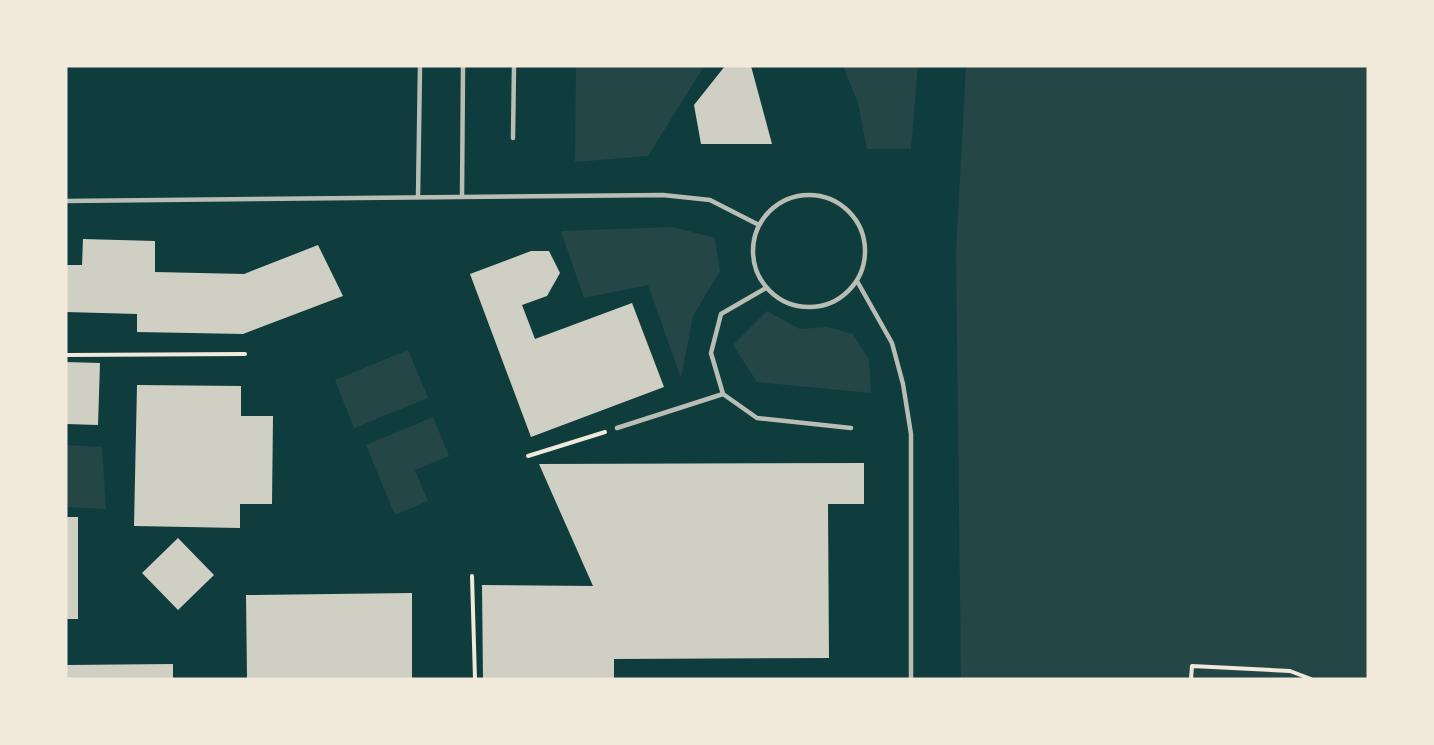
<svg xmlns="http://www.w3.org/2000/svg" width="1434" height="745" font-family="'Open Sans',sans-serif">
  <rect width="100%" height="100%" fill="#0f3d3e"/>
  <path fill="#244646" d="M576 66H704L648 156 575 162Z
    M843 66H918L911 149H867L858 103Z
    M966 66H1368V679H961L956 253Z
    M673 227 715 238 720 271 693 316 681 378 648 285 584 298 561 231Z
    M767 311 800 329 827 327 853 334 869 360 871 393 757 382 733 345Z
    M408 350 428 398 354 428 335 380Z
    M433 417 449 456 415 470 428 501 395 515 366 445Z
    M66 445 102 447 106 509 66 507Z"/>
  <path fill="#cfcfc3" d="M725 66H751L772 144H701L694 105Z
    M83 239 155 241V272L244 274 318 245 343 296 243 334 137 332V314L66 312V265H82Z
    M531 251H549L560 273 547 296 522 305 535 339 632 303 664 387 531 437 470 274Z
    M66 362 100 363 98 425 66 424Z
    M137 385 241 386V416H273L272 504H240V528L134 526Z
    M864 463V504H828L829 658 614 659V679H483L482 585 593 586 539 464Z
    M66 517H78V619H66Z
    M178 538 214 575 178 610 142 573Z
    M412 593V679H247L246 595Z
    M173 664V679H66V665Z"/>
  <g fill="none" stroke-linecap="round" stroke-linejoin="round">
    <path stroke="#f1e9da" stroke-width="4" d="M66 355 245 354
      M528 456 605 432
      M472 576 475 679
      M1191 679 1192 666 1290 671 1311 679"/>
    <path stroke="#b8beb3" stroke-width="4.5" d="M513 138 514 66
      M753 251a56 56 0 1 1 112 0a56 56 0 1 1-112 0Z
      M418 197 420 66
      M462 197 463 66
      M66 201 663 195 710 200 759 225
      M857 281 892 343 903 384 911 434V679
      M766 288 721 314 711 353 723 394 757 418 851 428
      M617 428 723 394"/>
  </g>
  <rect width="1434" height="745" fill="none" stroke="#f1e9da" stroke-width="135"/>
</svg>
